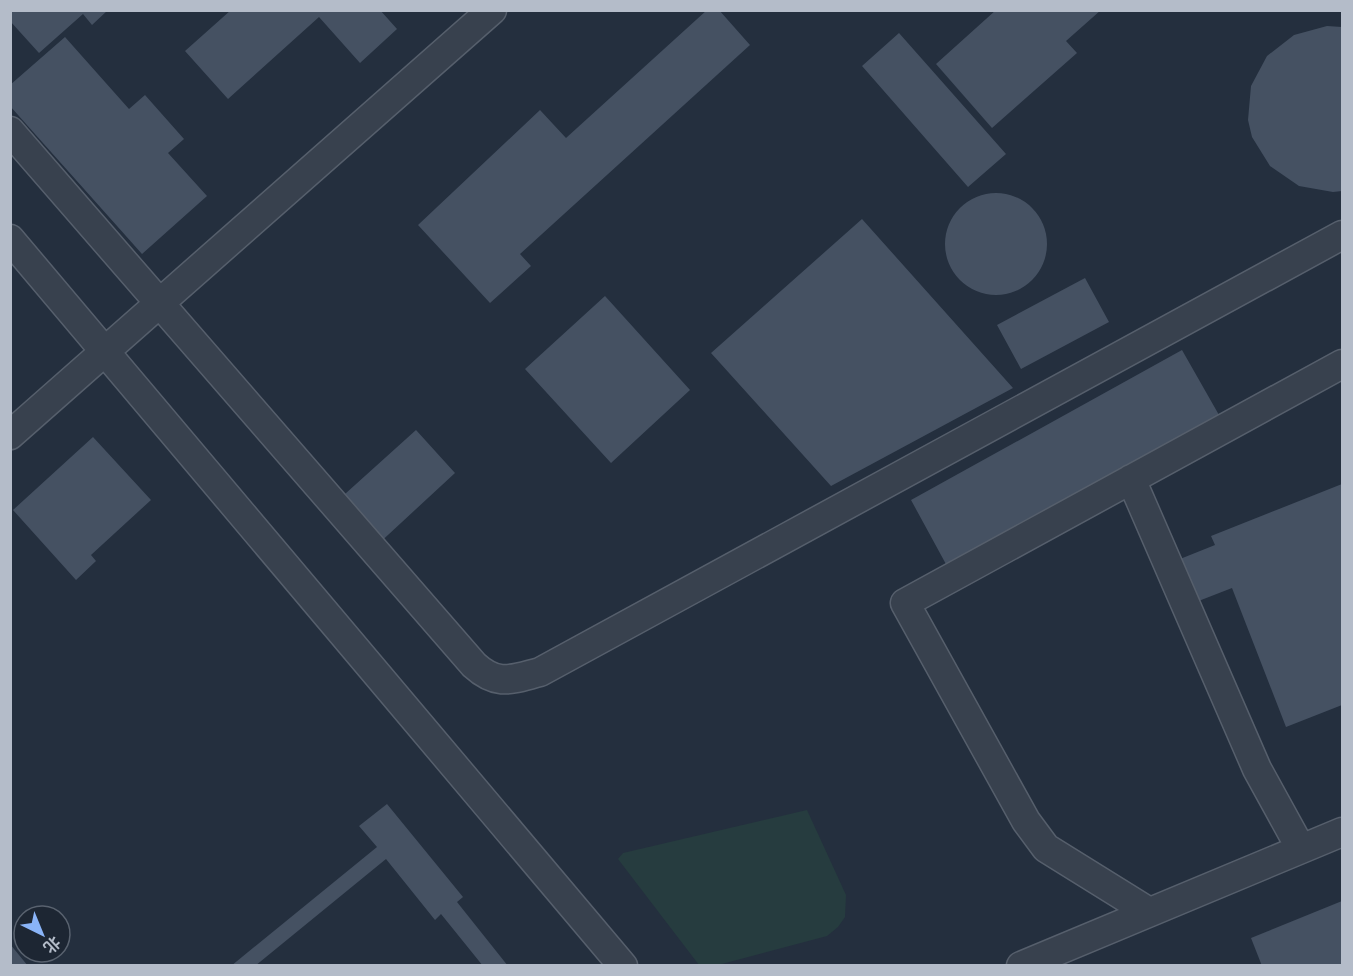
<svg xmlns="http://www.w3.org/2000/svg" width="1353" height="976" font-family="'DejaVu Sans','Noto Sans SC',sans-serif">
  <rect width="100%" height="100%" fill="#242f3e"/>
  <path fill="#263c3f" d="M807 810 846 895 845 917 838 927 827 936 718 965H699L618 859 623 853Z"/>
  <path fill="#455162" d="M10 10H108L92 25 83 14 39 53 10 21Z
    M231 10H380L397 29 360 63 319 17 228 99 185 51Z
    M707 10H719L750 45 520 254 531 266 490 303 418 225 540 110 566 138Z
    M996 10H1101L1066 41 1077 53 992 128 936 64Z
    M1327 26 1342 27V191L1333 192 1299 186 1270 166 1252 137 1248 120 1251 86 1267 56 1294 35Z
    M899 33 1006 154 968 187 862 66Z
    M65 37 129 109 145 95 184 139 168 153 207 196 142 254 10 106V85Z
    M945 244a51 51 0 1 1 102 0a51 51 0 1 1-102 0Z
    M862 219 1013 388 831 486 711 353Z
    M1085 278 1109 322 1021 369 997 325Z
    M605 296 690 390 611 463 525 369Z
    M1182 350 1219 415 947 566 911 500Z
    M416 430 455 473 375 547 335 503Z
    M93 437 151 500 91 555 96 561 76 580 13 510Z
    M1342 484V705L1286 727 1232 588 1196 602 1180 559 1215 545 1211 536Z
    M387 804 463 897 457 902 508 966H483L441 914 435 920 386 859 255 966H231L377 847 359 826Z
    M1342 901V966H1262L1251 938Z
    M10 944 28 966H10Z"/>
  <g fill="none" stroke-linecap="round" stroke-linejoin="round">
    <defs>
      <path id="minor" d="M10 131 474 665C498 687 512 679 540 672L1342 235
        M10 239 623 966
        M10 435 492 10
        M1131 479 1257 769 1301 849
        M1149 912 1046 848 1026 821 905 603 1342 364
        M1021 966 1342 832"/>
    </defs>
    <use href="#minor" stroke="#565f6c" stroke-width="31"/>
    <use href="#minor" stroke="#38414e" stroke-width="28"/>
  </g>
  <rect width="1353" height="976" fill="none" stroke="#b4bcc9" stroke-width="24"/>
  <g transform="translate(42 934) rotate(137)"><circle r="28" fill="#1d2633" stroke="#59626f" stroke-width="1.5"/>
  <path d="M0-4.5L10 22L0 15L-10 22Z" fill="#8ab4f8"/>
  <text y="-9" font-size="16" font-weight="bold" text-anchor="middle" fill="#b4bcc9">北</text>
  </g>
</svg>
